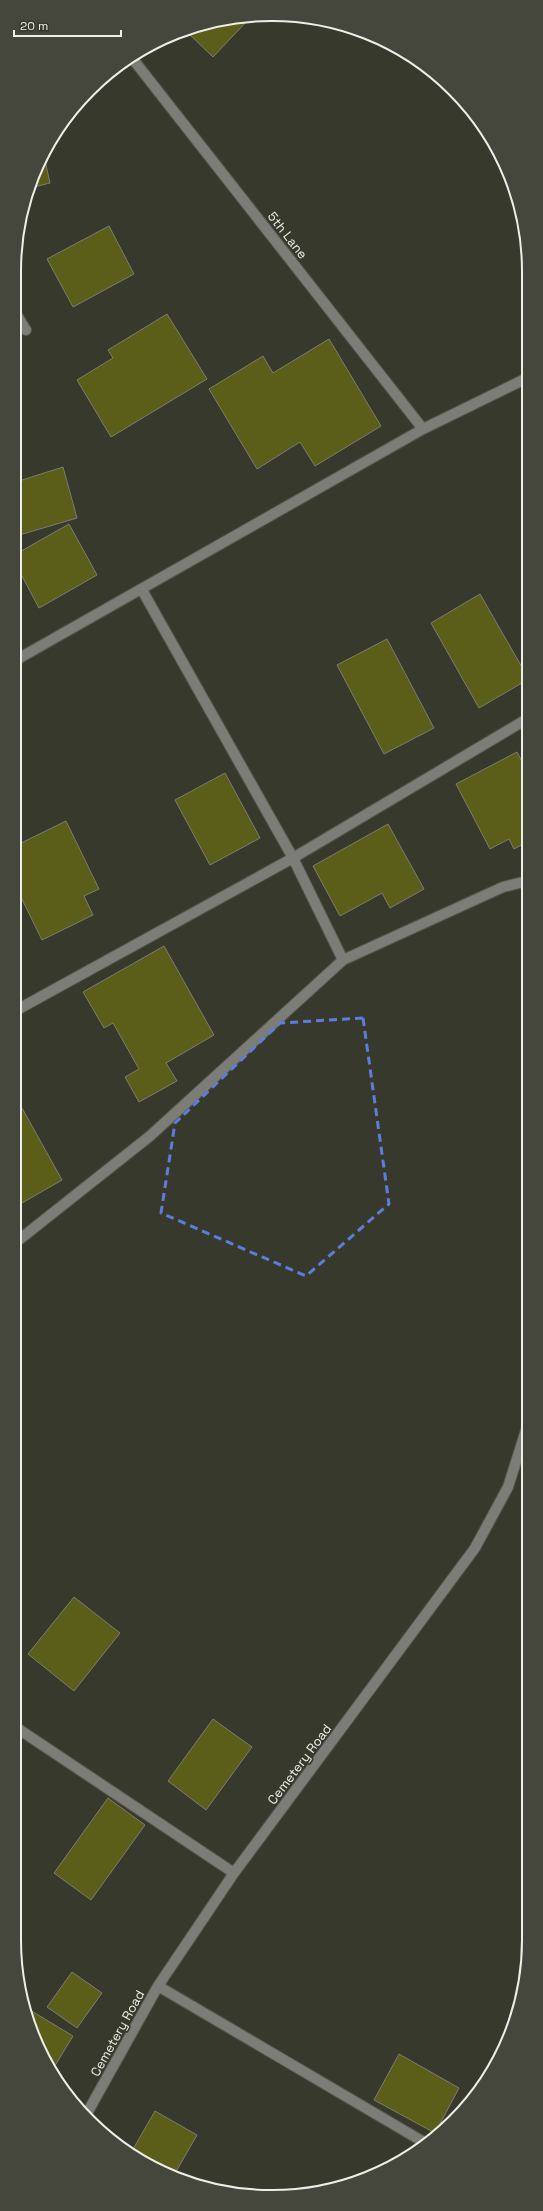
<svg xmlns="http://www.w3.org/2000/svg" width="543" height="2211" font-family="'Space Grotesk',sans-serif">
  <rect width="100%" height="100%" fill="#38392d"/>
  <path fill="#5b5e19" stroke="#7c7d70" d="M248 20 213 57 187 32 205 23Z
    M44 156 50 183 34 187Z
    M109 226 134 274 73 307 47 259Z
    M167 314 207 379 111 437 77 380 113 358 108 350Z
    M329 339 381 426 315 466 300 442 257 469 209 389 263 356 273 373Z
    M63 467 77 518 16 536V482Z
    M69 524 97 575 39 608 16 565V554Z
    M480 594 527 676V680L479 708 431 623Z
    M387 639 434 728 384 754 337 665Z
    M517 752 527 771V842L514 849 509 839 490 849 456 784Z
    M225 773 260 838 210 865 175 800Z
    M66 821 99 889 84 896 93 915 42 940 15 885V846Z
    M388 824 424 889 390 908 382 893 340 916 313 866Z
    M164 946 214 1035 166 1063 177 1081 139 1102 125 1077 139 1069 113 1023 104 1028 83 992Z
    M22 1108 62 1180 15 1207V1112Z
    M74 1597 120 1633 74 1691 28 1654Z
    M213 1719 252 1747 206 1810 168 1781Z
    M108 1798 145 1825 91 1900 54 1873Z
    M72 1972 102 1993 77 2028 47 2007Z
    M30 2010 73 2036 53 2069 34 2038Z
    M399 2054 459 2088 435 2133 374 2100Z
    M155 2111 197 2135 174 2175 157 2170 132 2151Z"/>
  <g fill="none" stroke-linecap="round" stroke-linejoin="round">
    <defs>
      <path id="minor" d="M132 58 423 429
        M16 314 26 330
        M142 590 293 858 343 960
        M16 660 423 429 527 378
        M15 1011 293 858 527 719
        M15 1243 150 1136 343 960 503 887 527 881
        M14 1726 234 1873
        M158 1986 427 2144
        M86 2115 158 1986 234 1873 475 1548 508 1487 527 1427"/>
    </defs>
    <use href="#minor" stroke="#55564b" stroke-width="12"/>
    <use href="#minor" stroke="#7c7d77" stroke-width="10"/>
  </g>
  <path fill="none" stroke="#5b7edc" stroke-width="3" stroke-dasharray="8 5" stroke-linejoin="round" d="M363 1018 389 1204 306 1276 161 1213 175 1123 280 1023Z"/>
  <g text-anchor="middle" stroke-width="3.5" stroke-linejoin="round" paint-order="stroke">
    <g font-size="13" fill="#edeee7" stroke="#38392d">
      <text transform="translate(288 235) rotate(52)" y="5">5th Lane</text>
      <text transform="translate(299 1764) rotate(-53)" y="5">Cemetery Road</text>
      <text transform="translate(117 2033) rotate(-61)" y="5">Cemetery Road</text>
    </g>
  </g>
  <path d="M0 0H543V2211H0ZM271 21H272A250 250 0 0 1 522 271V1940A250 250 0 0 1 272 2190H271A250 250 0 0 1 21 1940V271A250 250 0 0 1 271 21Z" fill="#46473c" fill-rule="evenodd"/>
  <path fill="none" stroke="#edeee7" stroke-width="2" d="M271 21H272A250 250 0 0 1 522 271V1940A250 250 0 0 1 272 2190H271A250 250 0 0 1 21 1940V271A250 250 0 0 1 271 21Z"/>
  <path d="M14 30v6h107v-6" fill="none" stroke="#edeee7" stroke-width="2"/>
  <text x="20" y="30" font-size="12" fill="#edeee7" stroke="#38392d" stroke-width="3" paint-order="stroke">20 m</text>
</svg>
